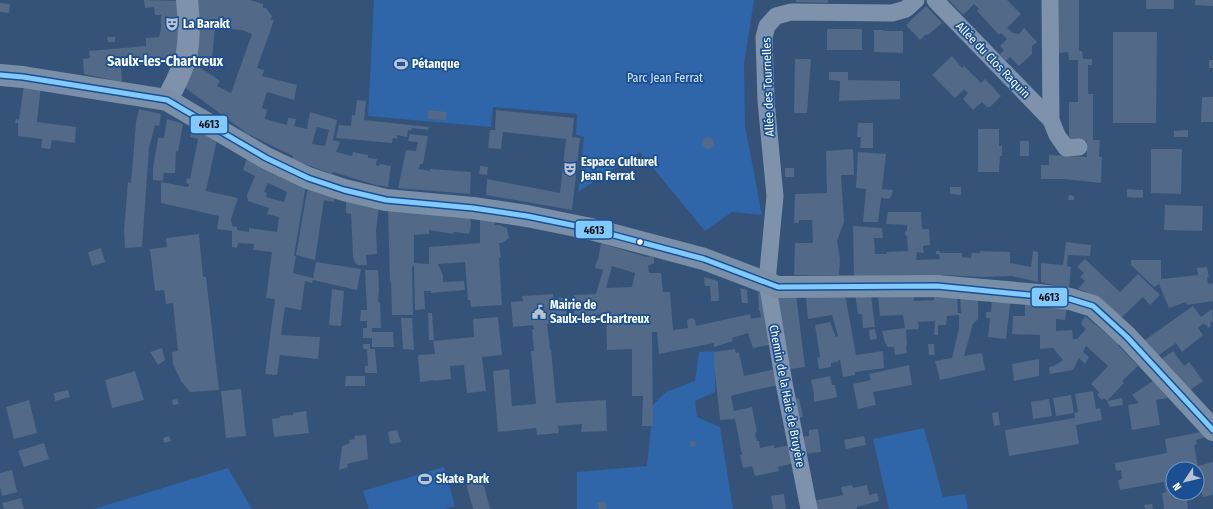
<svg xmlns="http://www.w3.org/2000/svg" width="1213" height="509" font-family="'Fira Sans Condensed',sans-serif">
  <rect width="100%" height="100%" fill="#355278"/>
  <path fill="#2f65a9" d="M374 0H754L744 64 745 126 762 215 732 212 705 231 640 152 578 192 584 137 576 135 577 114 493 107 491 127 368 116Z
    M715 351V392L695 401 697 417 720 427 733 509H577V472L647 466 653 405 666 392 695 381 699 352Z
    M924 428 943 497 965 494 968 509H889L873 439Z
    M444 467 455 506 444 509H369L363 491Z
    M228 468 252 509H94Z"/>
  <path fill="#526987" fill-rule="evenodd" d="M144 0 180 1 176 61 160 57V64L121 66 122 82 84 74 83 59 90 58 89 51 146 46V38L159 37 161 28V15H155L154 7 145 8Z
    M195 0H250L263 4V8H266L272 16 271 20H274L257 68 264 70 262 76 297 85 294 100 267 92 262 108 267 110 265 119 287 125 288 118 296 119 294 126 307 129 310 112 337 120 333 140 340 142 336 152 352 156 353 152 368 155V158L377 159 376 165 379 166 380 164 391 166 388 187 376 185 333 172 332 174 292 159 293 156 248 134 184 87 196 65 220 81 217 86 231 93 252 34 242 30 215 28 212 58 195 57ZM317 127 329 130 325 146 312 144Z
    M796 0H828V3L796 2Z
    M949 0H1007L1021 14 1007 28 1013 33 1019 34 1024 28 1037 42 1032 46V54L1019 66 1010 57 1006 61 1000 54 1004 50 1000 46 1007 39 1001 33 999 35 977 11 979 9 974 4 963 15Z
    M1058 0H1079V51H1082L1083 59H1092V65H1088V94H1093V140H1100L1099 157H1102L1101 183 1064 179H1041V165H1049V155L1087 157V141H1069V102H1078V60H1069L1068 52 1058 53Z
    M1146 0H1174V9H1146Z
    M1195 0H1213V6L1195 5Z
    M0 3 10 4 9 13 0 12Z
    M926 6 942 23 928 35 926 34 920 40 906 25Z
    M827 29H862V50H827Z
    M874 30H883L884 31H903V53L874 52Z
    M1113 32H1157L1156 123H1113Z
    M107 37H115V42H108Z
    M952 56 962 68 964 66 981 83 985 79 1001 96 990 107H987L982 102 973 110 963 99 968 93 964 89 955 98 932 75Z
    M795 59H811L807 113H794Z
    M1209 60H1213V68H1209Z
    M829 72H848V80L900 81V99L839 101 840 81 829 80Z
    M24 84 41 85 37 122 76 127 75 143 52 140 50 149 41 148 42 139 18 136V123H15L16 119 19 120Z
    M1202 97H1213V122H1201Z
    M357 100 366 101 364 120 429 127 428 130 412 128 411 131 408 130 407 137 397 135V139L393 138 392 143 336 138 339 125 351 126 352 115H355Z
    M139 109 161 114 159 126 155 125 149 148 142 247 125 248 124 230 128 182 131 183 136 122Z
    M428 110 447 112 446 120 428 119Z
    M496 110 574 118 572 137 580 138 572 210 486 195 487 179 560 193 566 139 503 132 501 149 488 148 490 130H495Z
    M167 119 183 124 178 152 176 151 175 173H164L163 181 153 180V168L158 138H164Z
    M858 123H873V148H860L861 137H857Z
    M193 127 217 139 206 191 238 198 231 219 232 226 237 227V230L249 232V228L277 232 279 217 267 214 269 208 248 201 247 195 255 176 243 170 248 155 306 185 294 256H296L293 273 313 278 316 262 361 269 357 290 313 280 312 283 305 281 301 310 285 307 281 335 320 337 318 359 280 355 277 375 265 374 275 299 266 298 272 252 253 250 254 244 238 243 237 248 232 247V231L217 229 219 216 161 203V182L188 187 189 184 186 183 187 178 190 179 198 139 190 137ZM268 183 287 192 284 202 266 197 267 193 264 192Z
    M978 129H999V146H1002V156H1000L999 172H978Z
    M1188 130V137H1174V131Z
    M410 134 428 136 423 164H420L419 169 430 171V169L471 172 470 194 398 188 406 150 416 151 418 142 408 141Z
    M702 143a6 6 0 1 1 12 0a6 6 0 1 1-12 0Z
    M1020 141H1029V156H1020Z
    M853 149 854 175H841L844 222 837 241 840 259 839 275H794L795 243H813L812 220H799V223H794L795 194 827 193 826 151Z
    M1151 149H1182L1181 194 1151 193Z
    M858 152 886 154 882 189 893 190 891 196 889 199 881 198 878 222H863L866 189 856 188Z
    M480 166 488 167 487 175 479 174Z
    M785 168H794V177H785Z
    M308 186 336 194 334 202 324 200 315 260 296 255Z
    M950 187H961V195L950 194Z
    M1127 189 1143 190V198L1127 197Z
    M1069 195 1074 196V200H1068Z
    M346 197 379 207 376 230 377 254 366 255 367 265H358L355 263 353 256 351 214 346 213Z
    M1165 205 1203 206 1202 231 1164 230Z
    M388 210 470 213 471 226 469 234 454 232 453 234 429 230V234L414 235V263L429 264V247L480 243V217L494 219 495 225H499L507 228 509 238 502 243H499L501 258H499L502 305 471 307 470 300H468L465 262 438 264 443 275V282L464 281 465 290 431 293V291H424L425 309 415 310 414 266 412 267 413 315H392L391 282H390Z
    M888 212H921L922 229H929L930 245 923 246 924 253 917 252 916 260 940 259 939 254H936V251H940V253H962V257L971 258 972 253H980V251L1010 252V263L1031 267 1033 251 1038 252V282L1012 276 984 277 942 275V276H854L853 226 882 228 883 238H874L875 254H886L887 252 908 251 907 236 905 235V231H907V225L886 224Z
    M199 234 203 277H206L219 390 190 392 181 381 173 364 172 352 178 351 173 303 166 304 164 290 155 291 150 249 167 247 166 238Z
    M1066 242 1091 245 1090 256 1068 255 1067 266 1071 267 1069 289 1041 282V263L1063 265Z
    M601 243 646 257 650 256 654 258V263L648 266 649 273H661L663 292H670L673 330 688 328 687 321 689 319 693 318 695 320 696 326 750 314 751 319 761 317 760 311H759L758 292 765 294 769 345 753 348 748 333 732 338 733 341 714 347V343L659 354 657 332H652L653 426H642L643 396H632V349L607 350 606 314 574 316V295L596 294 603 270 595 268 597 260H598ZM612 266 635 273 632 287 606 288Z
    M101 248 105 262 92 266 88 252Z
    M1085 259 1120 292 1138 274 1160 295 1150 305 1143 297 1120 319 1086 292 1078 289 1085 281 1080 277 1084 273 1077 267Z
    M1131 260H1161V279L1198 275 1197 268 1207 267 1209 277H1207L1208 284 1213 283V301L1187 305 1186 302 1169 308 1159 284 1154 287 1131 265Z
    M365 270H378L379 290 378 302H380L381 328H372V332H393L394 347H372V338H363V328H367V321H360L361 310H367Z
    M704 277 718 281 719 301H711L710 286H705Z
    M740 288 747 290 748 303H742Z
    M332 289 344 291 341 326 329 325Z
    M934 293H957L958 313H961L960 296H978V319L973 324 964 356 982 353 985 370 940 380 935 361 952 358 959 328V315L947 316 946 325H938V335H934L935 321 918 322 919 329 906 330 907 345H906L907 353 895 355 894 347H888L885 343 882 331 905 328 903 315 880 316 878 295 914 294V301L934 300Z
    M553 294V298H565L567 323 547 324 550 349H551L556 403 606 400 607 431 581 432 582 424 558 426 559 433 537 435 536 428 498 432 493 371 509 369 512 406 536 404 531 351H534L532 329H534L533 325 513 327 511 302 523 301 522 296Z
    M796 294 805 367 783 370 773 295Z
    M845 294 856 355 883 351 884 368 855 372V375L843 377 840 360H838L839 361 831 363V367L819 369 817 358 820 357 815 325 830 322 836 337 838 336 832 315 808 319 806 298Z
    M855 294 871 295 875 327 863 328 862 314H858Z
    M992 296 1011 297 1006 339 988 337 990 318H986V312H991Z
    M1025 300 1067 307 1065 320 1056 319V331L1072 330 1073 339H1077L1086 329 1081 324 1085 316 1119 344 1118 345 1138 366 1122 381 1124 383 1107 401 1104 398 1102 400 1097 395 1099 392 1091 384 1108 366 1086 346 1083 352 1089 357 1085 364 1079 358 1073 370 1050 374 1049 367 1054 366 1063 360 1053 348 1040 349V335L1012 334 1013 316H1025Z
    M1193 306 1201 317 1212 309 1213 321 1210 323 1211 326 1208 328 1207 325H1205L1204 323 1198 328 1203 335 1182 352 1176 343 1156 357 1142 342Z
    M428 313H432L434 340H429Z
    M498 317 502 355 482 357 486 391 467 393 464 365 450 366 451 379 434 381V380L420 382 418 355 435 354 433 341 474 337 473 319Z
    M401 318H412L414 350 403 349Z
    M875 329 877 339 870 340 869 330Z
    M363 344H370V349H375L377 373H365V366H368L367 349H363Z
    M928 344H934L935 355H929Z
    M162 348 165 360 158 365 150 352Z
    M735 349 736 353 739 352 744 376 775 369 778 385 733 395 731 397 734 411 752 407 757 432 755 433 757 441H759L760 448 774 445V448L790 445 794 463 778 467 779 471 755 476 752 466 743 468 740 455H742L735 419 720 420 714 364V352Z
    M1173 351 1184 366 1189 362 1203 381 1189 391 1160 360Z
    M1039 359V376L1014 381 1012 364Z
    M909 365 912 385 873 392 876 405 858 409 853 384 871 380 869 374Z
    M135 371 144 400 112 408 105 380Z
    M346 376H365V386H345Z
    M830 376 832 385H835L837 397 814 402V393L811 380Z
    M1153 381 1168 398 1156 400 1160 425 1132 430 1128 405 1139 403 1132 395Z
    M241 389 246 436 226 438 221 391Z
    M68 390 70 397 55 401 54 393Z
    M1093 391 1096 409 1100 408 1102 420 1076 425 1079 444 1009 456 1005 430 1075 418 1074 413 1078 412 1075 394Z
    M1071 395 1074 413 1056 416 1053 398Z
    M799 398 803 417 795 419 791 400Z
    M1122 398 1123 405 1110 407 1107 401Z
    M177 399 179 404 173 405 172 400Z
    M1049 399 1052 416 1033 419 1031 402Z
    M29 400 37 433 14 439 6 407Z
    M306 411 309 433 274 437 272 419 280 418V416L293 415V413Z
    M998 412 1000 425 994 426 992 413Z
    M818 429 821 452 803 454 799 437 809 436V430Z
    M397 430 401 442 390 444 388 432Z
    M1201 432 1206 437 1196 440 1197 444 1194 445 1198 466 1213 462V495L1203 497 1200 488 1197 489V469H1173V493H1186L1188 509H1164L1162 493 1166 492 1164 482 1120 490 1118 480 1122 479 1121 470 1116 471 1115 463 1167 453 1165 439Z
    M366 435 368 459 347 464 348 467 339 470 342 446 350 443 349 440 355 439 354 436Z
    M169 436 171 441 164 443 163 438Z
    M864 436 866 445 846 449 844 440Z
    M695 441 696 446 690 447V442Z
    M44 443 49 459 24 467 18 451Z
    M12 470 17 492 2 496 0 487V473Z
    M482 478 490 509H473L466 484Z
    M852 485 853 488 867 485 869 495 877 493 879 501 857 507V509H814L813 501 843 495 841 487Z
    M784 494 786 509H773L771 496Z
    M21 498 24 509H4L2 503Z
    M605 501 607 509H599L597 503Z
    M1152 504 1153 509H1145L1144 505Z"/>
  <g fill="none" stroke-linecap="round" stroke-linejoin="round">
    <path stroke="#7e92ab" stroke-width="17" d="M935 0 1051 120 1057 135 1066 148 1079 147
      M1050 0 1051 120
      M809 509 784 383 767 282 775 196 766 101 764 37 767 26 776 16 791 12 892 13 906 9 916 0"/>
    <path stroke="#7e92ab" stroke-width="22" d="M167 100C174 86 182 72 186 57 190 39 189 18 187 0"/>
    <path stroke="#798ea7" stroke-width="22" d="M0 75 23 77 167 100 266 158 308 178 344 190 386 200 473 208 527 216 591 229 704 259 778 287 937 286 1039 295 1070 299 1093 306 1127 337 1213 430"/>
    <defs>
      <path id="bus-1" d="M0 75 23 77 167 100 266 158 308 178 344 190 386 200 473 208 527 216 591 229 704 259 778 287 937 286 1070 299 1093 306 1127 337 1213 430"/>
    </defs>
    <use href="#bus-1" stroke="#1a4f93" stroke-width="8"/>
    <use href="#bus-1" stroke="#80caff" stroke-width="5"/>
  </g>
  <defs>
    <symbol id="theatre-bare" viewBox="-9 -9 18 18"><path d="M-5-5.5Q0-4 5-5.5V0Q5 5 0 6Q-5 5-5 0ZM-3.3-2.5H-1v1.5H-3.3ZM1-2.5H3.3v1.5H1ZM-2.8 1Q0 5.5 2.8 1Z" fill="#b8c2d0" stroke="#1a4f93" stroke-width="2.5" paint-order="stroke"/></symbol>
    <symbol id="stadium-bare" viewBox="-9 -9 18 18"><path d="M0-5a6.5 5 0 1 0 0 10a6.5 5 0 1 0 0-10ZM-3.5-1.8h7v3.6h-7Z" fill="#b8c2d0" stroke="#1a4f93" stroke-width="2.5" paint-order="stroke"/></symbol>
    <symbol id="civic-bare" viewBox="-9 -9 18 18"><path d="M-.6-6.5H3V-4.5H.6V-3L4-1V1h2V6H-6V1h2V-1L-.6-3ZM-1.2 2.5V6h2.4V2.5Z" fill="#b8c2d0" stroke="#1a4f93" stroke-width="2.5" paint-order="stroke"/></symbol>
  </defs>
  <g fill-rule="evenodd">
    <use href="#theatre-bare" x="162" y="14" width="20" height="20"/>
    <use href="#stadium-bare" x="391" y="54" width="20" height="20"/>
    <use href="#theatre-bare" x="560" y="159" width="20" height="20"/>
    <use href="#civic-bare" x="529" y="302" width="20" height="20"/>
    <use href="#stadium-bare" x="415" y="469" width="20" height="20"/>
  </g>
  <circle fill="#fff" stroke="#1a4f93" stroke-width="1.5" cx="640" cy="242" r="3.5"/>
  <g text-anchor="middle" stroke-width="3.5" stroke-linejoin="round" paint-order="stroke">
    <g font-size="12" font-weight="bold" fill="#fff" stroke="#1a4f93" text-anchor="start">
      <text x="183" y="28">La Barakt</text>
      <text x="412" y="68">Pétanque</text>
      <text x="581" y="166">Espace Culturel<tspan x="581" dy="14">Jean Ferrat</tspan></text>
      <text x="550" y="309">Mairie de<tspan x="550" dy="14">Saulx-les-Chartreux</tspan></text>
      <text x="436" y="483">Skate Park</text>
    </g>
    <g font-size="12" fill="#fff" stroke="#1a4f93">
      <text transform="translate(993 60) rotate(46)" y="4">Allée du Clos Raquin</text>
      <text transform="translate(768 87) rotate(-92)" y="4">Allée des Tournelles</text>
      <text transform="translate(787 396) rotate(79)" y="4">Chemin de la Haie de Bruyère</text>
    </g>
    <g font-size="12" fill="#d2e4fb" stroke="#1a4f93">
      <text x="665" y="82">Parc Jean Ferrat</text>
    </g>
    <g font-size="14" font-weight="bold" fill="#fff" stroke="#1a4f93">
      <text x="165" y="66">Saulx-les-Chartreux</text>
    </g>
  </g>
  <g stroke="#1a4f93" stroke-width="1.5">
    <rect x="190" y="115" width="38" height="19" rx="4" fill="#80caff"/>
    <rect x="575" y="220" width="38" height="19" rx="4" fill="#80caff"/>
    <rect x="1031" y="287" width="37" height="20" rx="4" fill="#80caff"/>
  </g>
  <g font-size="11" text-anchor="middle" font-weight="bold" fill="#111">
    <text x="209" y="128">4613</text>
    <text x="594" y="234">4613</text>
    <text x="1049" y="301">4613</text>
  </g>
  <g transform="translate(1185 481) rotate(235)"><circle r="19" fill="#1a4f93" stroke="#7695be"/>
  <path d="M0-3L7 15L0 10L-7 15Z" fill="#b8c2d0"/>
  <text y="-6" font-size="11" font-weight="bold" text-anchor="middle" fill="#ffffff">N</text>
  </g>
</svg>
